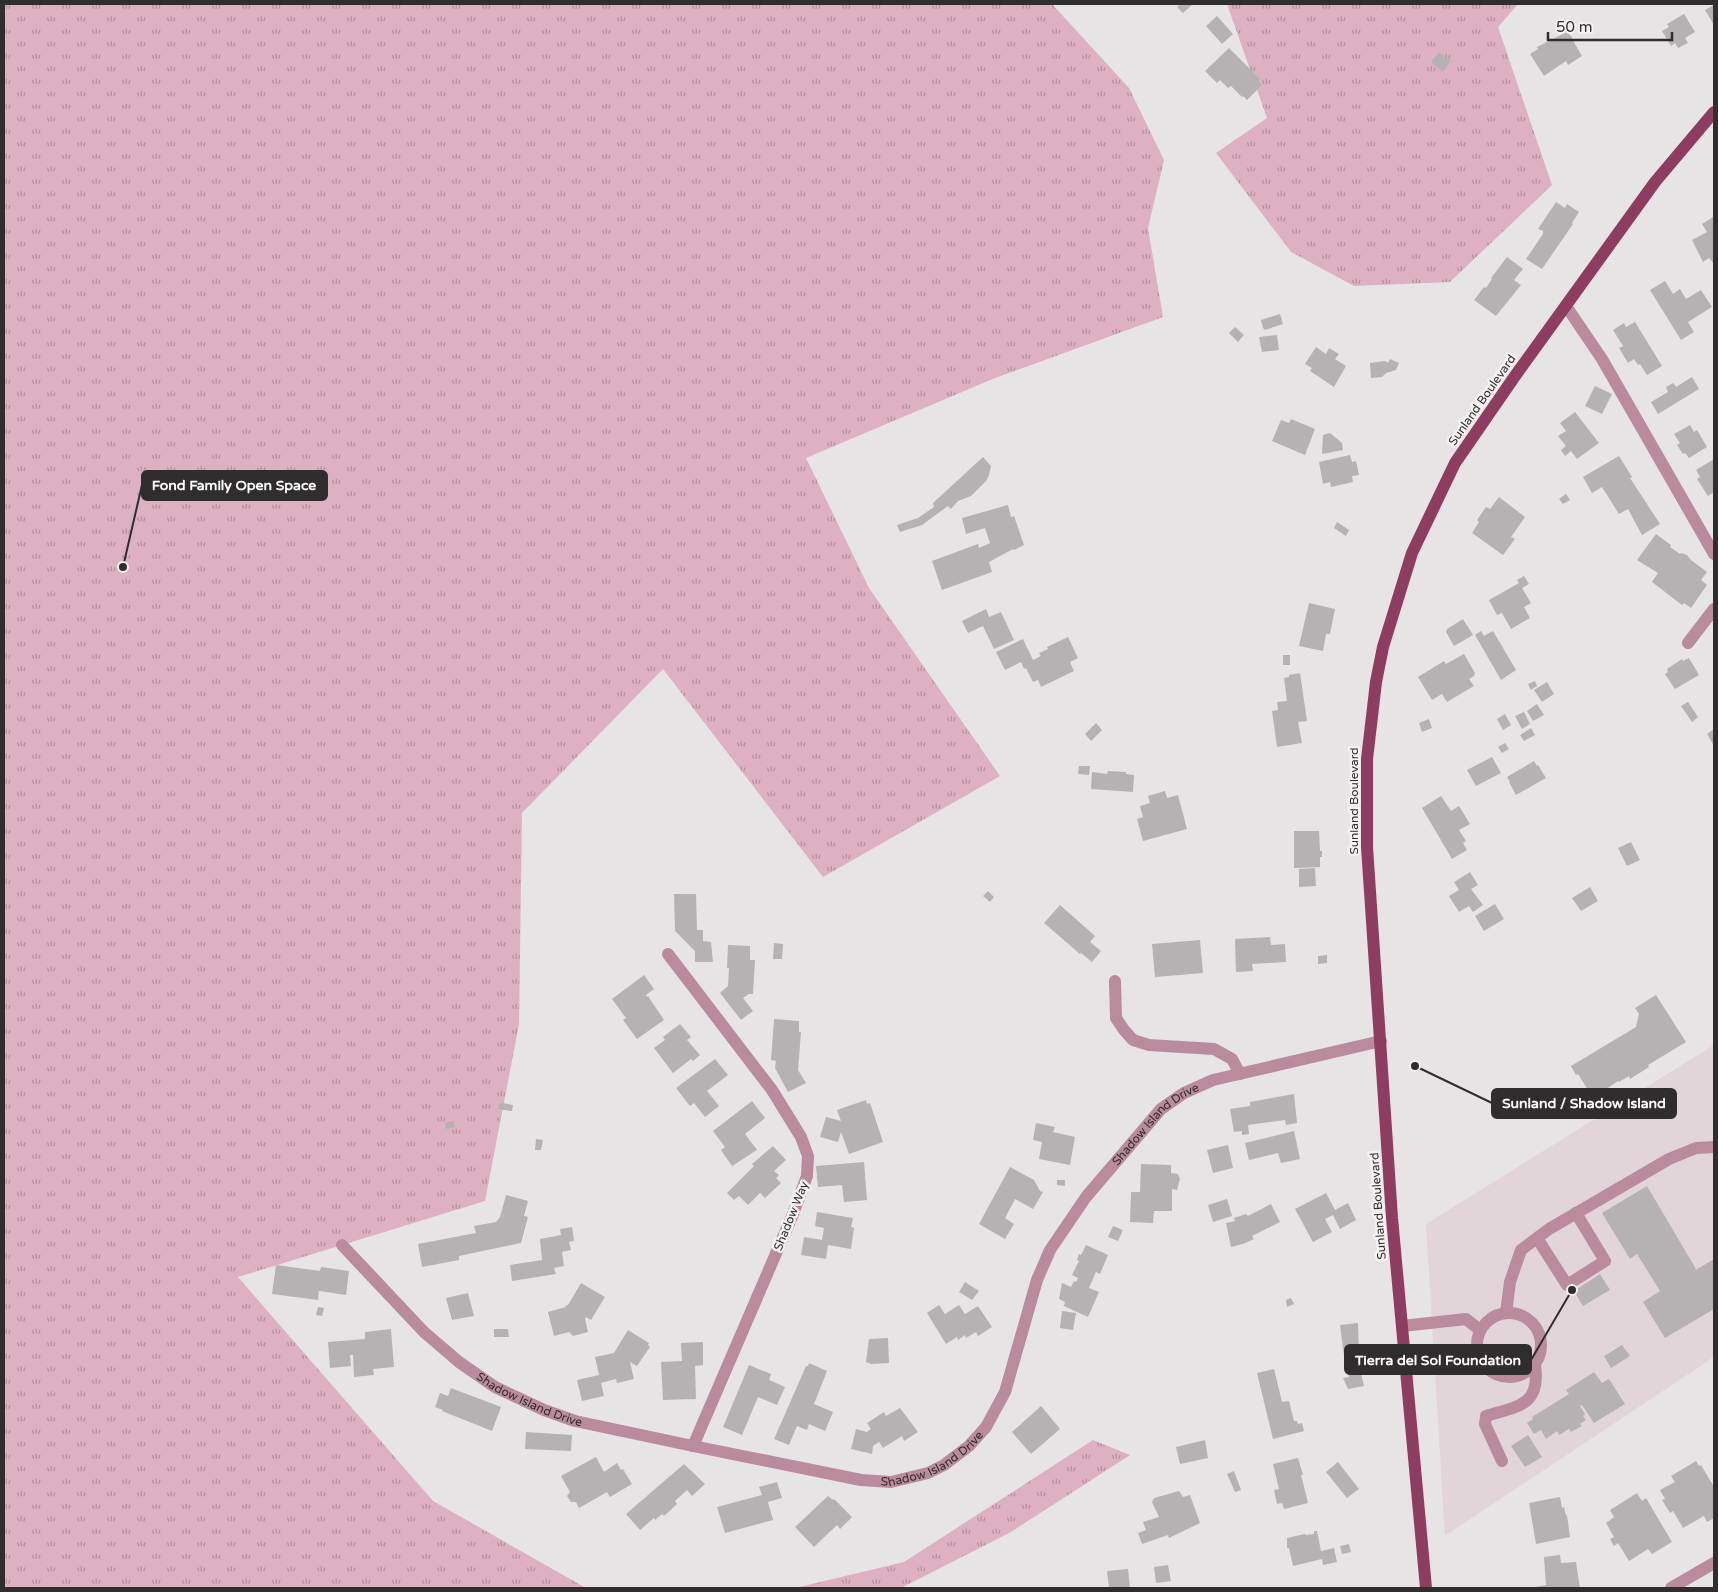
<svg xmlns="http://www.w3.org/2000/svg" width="1718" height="1592" font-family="'Varela Round',sans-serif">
  <defs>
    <pattern id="grass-tufts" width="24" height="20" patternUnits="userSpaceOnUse" patternTransform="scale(1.25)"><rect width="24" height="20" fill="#ddb1c1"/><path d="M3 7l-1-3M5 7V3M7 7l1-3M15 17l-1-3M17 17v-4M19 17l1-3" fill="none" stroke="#b4909d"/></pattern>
  </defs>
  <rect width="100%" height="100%" fill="#e7e4e5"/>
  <path fill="#e2d5da" d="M1714 1045V1357L1445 1536 1426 1224Z"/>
  <path fill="url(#grass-tufts)" d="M4 4H1052L1129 88 1164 160 1148 228 1163 317 995 378 806 458 869 588 1000 776 823 877 663 669 522 813 519 1024 485 1201 238 1277 433 1501 586 1588H4Z
    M1227 4H1518L1498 27 1552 185 1450 282 1354 286 1291 252 1216 153 1267 118Z
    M1093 1440 1130 1455 1011 1532 901 1588H795L904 1562Z"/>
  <path fill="#b6b2b3" d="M1180 4H1193L1183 13 1177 7Z
    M1714 5V25L1705 10Z
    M1684 14 1695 32 1685 38 1688 43 1678 48 1675 43 1671 46 1662 31 1669 27 1667 24Z
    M1217 16 1233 34 1222 44 1206 26Z
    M1567 32 1572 37V39L1582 56 1568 65 1566 61 1544 76 1530 54 1538 49 1537 47Z
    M1229 48 1260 79 1258 81 1262 85 1247 100 1243 96 1242 97 1231 86 1228 88 1220 80 1217 83 1205 71Z
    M1439 52 1451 61 1443 72 1431 62Z
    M1556 202 1565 208 1567 204 1579 212 1572 223 1573 224 1542 269 1526 259 1543 234V231L1538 229Z
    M1713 217 1714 220V264L1709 258 1703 262 1692 240 1707 232 1702 224Z
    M1507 257 1523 269 1514 280 1521 285 1496 316 1474 300 1484 287 1486 288 1492 279 1491 278Z
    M1665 281 1673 294 1680 289 1686 299 1701 290 1712 307 1688 322 1694 332 1681 340 1650 290Z
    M1280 314 1283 324 1265 330 1263 328 1261 320Z
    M1635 322 1662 366 1647 375 1640 364 1638 365 1634 359 1628 363 1619 348 1623 346 1613 330 1624 323 1626 327Z
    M1235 327 1244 335 1238 342 1229 333Z
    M1277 335 1279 350 1262 352 1259 337Z
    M1316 347 1326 354 1329 348 1339 354 1335 359 1346 366 1334 387 1310 371 1312 368 1305 364Z
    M1390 359 1399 363 1396 370 1386 373 1382 377 1371 378 1370 363 1385 361 1388 363Z
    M1692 377 1699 389 1658 414 1651 402 1668 392 1666 387 1673 383 1676 387Z
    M1595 386 1612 394 1602 414 1585 406Z
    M1575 412 1599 443 1577 459 1571 451 1565 456 1561 450 1566 446 1558 436 1566 431 1560 423Z
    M1291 419 1315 429 1305 455 1272 441 1281 420 1289 423Z
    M1690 425 1694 432 1697 430 1707 447 1689 458 1685 453 1683 454 1677 445 1680 443 1674 434Z
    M1330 433 1342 443 1343 450 1322 454 1323 435Z
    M1350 455 1352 462 1356 461 1359 475 1352 476 1353 482 1331 487 1330 482 1323 484 1319 462Z
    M1619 456 1632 477 1630 478 1660 524 1642 535 1628 509 1619 514 1602 487 1592 493 1583 477Z
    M983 457 991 466 989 475 986 481 971 496 958 501 951 509 948 506 922 525 900 532 897 525 918 518 934 507 933 503Z
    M1714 459V492L1708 496 1697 479 1700 477 1696 470Z
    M1566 494 1570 500 1563 504 1559 499Z
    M1499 497 1525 517 1511 537 1515 539 1503 555 1472 533 1479 522 1477 520 1486 507 1490 509Z
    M1008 505 1011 517 1014 516 1024 545 1014 550 1013 549 989 562 992 572 942 590 932 561 978 544 979 548 990 543 985 528 966 534 962 518Z
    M1337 522 1349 530 1346 536 1334 528Z
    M1656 534 1671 545 1670 547 1680 554 1681 553 1687 555 1691 560 1707 572 1701 580 1707 585 1691 608 1684 603 1682 605 1652 582 1658 573 1637 560Z
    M1524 576 1529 584 1522 588 1531 603 1524 607 1530 618 1511 629 1502 613 1497 615 1489 600 1519 583 1517 580Z
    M1309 603 1335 609 1330 634H1326L1323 651 1299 646Z
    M986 609 989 617 1001 612 1014 640 994 649 983 626 968 633 962 621Z
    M1463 619 1473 635 1454 646 1446 632 1447 629Z
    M1481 631 1484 636 1493 631 1516 670 1501 680 1475 635Z
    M1068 637 1078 658 1070 662 1074 671 1041 687 1038 680 1033 682 1026 668 1024 669 1021 662 1005 670 996 652 1023 639 1033 660 1041 656 1039 653 1048 649 1047 647Z
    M1464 654 1475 673 1474 676 1469 679 1474 686 1447 702 1442 694 1432 700 1418 677 1444 661 1446 664Z
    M1283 655H1290V665H1283Z
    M1689 658 1699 675 1675 689 1665 674 1668 672 1667 669 1682 659 1683 661Z
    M1300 673 1307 721 1298 722 1302 743 1277 747 1272 711 1278 710 1277 702 1287 701 1284 678 1289 677V675Z
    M1535 681 1537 686 1531 690 1528 684Z
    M1547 682 1554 694 1542 702 1534 690Z
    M1688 702 1698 717 1692 722 1681 706Z
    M1537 704 1544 715 1533 721 1527 711Z
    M1524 712 1530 724 1522 729 1515 716Z
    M1505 714 1511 725 1503 730 1497 719Z
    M1429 719 1432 728 1422 732 1419 723Z
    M1096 723 1102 730 1091 741 1085 734Z
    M1531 728 1535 735 1524 741 1520 735Z
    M1714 729V746L1707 734Z
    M1505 743 1509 749 1502 753 1498 747Z
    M1492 757 1501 773 1476 786 1467 770Z
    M1534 761 1537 766 1538 765 1546 778 1516 795 1509 782H1510L1507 777Z
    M1079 766H1090L1089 775 1078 774Z
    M1108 771 1126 772V774L1134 775 1133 792 1091 789 1092 772 1107 774Z
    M1165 791 1167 798 1178 795 1187 829 1143 841 1137 819 1143 817 1140 806 1150 803 1148 796Z
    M1441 796 1451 811 1459 806 1470 824 1459 830 1466 841 1463 843 1467 850 1452 859 1422 808Z
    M1294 831H1319L1320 851H1322V857H1320V867L1294 868Z
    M1631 842 1640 860 1627 866 1618 848Z
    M1315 868 1316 886 1299 887V869Z
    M1470 872 1478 885 1471 889 1483 905 1473 912 1469 906 1459 912 1449 896 1459 890 1454 882Z
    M1590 887 1598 901 1581 911 1572 898Z
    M988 891 994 897 990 902 983 896Z
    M674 894H696L697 930H703V941L711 942 713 962H695V951L675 931Z
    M1495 904 1504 919 1484 931 1475 916Z
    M1060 905 1095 936 1090 942 1101 951 1092 962 1081 953 1080 954 1044 923Z
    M1270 937 1271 945 1285 944 1286 962 1252 964 1253 971 1236 972 1235 939Z
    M1200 940 1203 973 1155 977 1152 944Z
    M774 943 783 944 782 959H773Z
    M728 945 750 946V960H755L753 994H749L743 998 753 1011 741 1020 720 993 728 986 729 968H727Z
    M1327 955V963L1318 964V956Z
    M644 975 654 989 646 995 647 997 648 996 664 1020 637 1039 623 1020 626 1018 612 999Z
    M1656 995 1686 1042 1648 1065 1649 1067 1630 1079 1629 1076 1619 1082 1618 1081 1593 1098 1578 1074 1576 1075 1571 1066 1636 1027 1639 1014 1635 1008Z
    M774 1019 799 1021V1032H801L798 1070 806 1083 788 1092 775 1068 776 1061 771 1060Z
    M680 1024 691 1037 687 1040 700 1055 693 1061 691 1059 673 1073 654 1048 665 1040 663 1037Z
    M715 1059 728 1075 707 1091 719 1106 705 1117 694 1103 690 1106 676 1088Z
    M1294 1094 1297 1123 1286 1125 1285 1120 1248 1125 1249 1134 1242 1135V1131L1234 1132 1230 1109 1250 1106V1102Z
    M866 1100 867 1104 870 1103 883 1142 849 1154 841 1132 838 1142 820 1137 826 1117 841 1121 837 1110Z
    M752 1101 765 1118 745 1134 757 1150 732 1166 721 1150 725 1147 713 1131Z
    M503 1103 513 1105 512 1111 498 1109 499 1104Z
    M454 1121 455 1127 446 1129 445 1123Z
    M1036 1123 1055 1127 1053 1132 1075 1137 1070 1165 1039 1159 1042 1142 1033 1140Z
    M1294 1131 1300 1159 1281 1163 1278 1153 1249 1160 1245 1143Z
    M536 1139 543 1140 541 1150H535Z
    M1228 1145 1233 1168 1213 1173 1207 1150Z
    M773 1146 786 1160 774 1171 779 1175 776 1178 781 1183 765 1198 760 1193 748 1205 739 1196 734 1200 727 1193 754 1166 752 1164Z
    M864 1162 867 1200 844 1202 842 1185 818 1187 816 1166Z
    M1141 1164 1171 1165V1173L1178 1174 1180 1179 1177 1190 1172 1189V1211H1154L1153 1223 1130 1222 1131 1192H1140Z
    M1010 1167 1034 1180 1040 1191 1043 1192 1033 1209 1015 1199 1005 1218 1014 1224 1005 1239 979 1224Z
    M1057 1180H1065V1186L1057 1185Z
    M1647 1186 1696 1269 1694 1271 1714 1259V1309L1665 1338 1643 1302 1660 1291 1637 1254 1630 1259 1602 1213Z
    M1326 1193 1335 1210 1348 1203 1356 1220 1340 1229 1333 1215 1325 1219 1332 1232 1313 1242 1295 1209Z
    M506 1195 528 1201 524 1216 528 1217 521 1243 459 1256V1260L422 1267 418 1244 476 1233 474 1226 496 1222 500 1217Z
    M1227 1199 1232 1216 1213 1222 1208 1205Z
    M1271 1204 1280 1222 1252 1236 1254 1239 1243 1244 1231 1247 1226 1223 1235 1221 1234 1218 1246 1214 1248 1216Z
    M817 1212 853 1218 851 1227 854 1228 851 1249 828 1245 826 1259 801 1255 804 1237 822 1240 824 1228 815 1226Z
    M1113 1226 1123 1230 1118 1241 1108 1237Z
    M572 1227 574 1241 569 1242 571 1250 562 1252 564 1266 554 1268 556 1274 512 1281 510 1265 542 1260 540 1239 561 1235 560 1229Z
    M1086 1245 1108 1255 1100 1274 1096 1272 1089 1288 1099 1292 1088 1317 1064 1306 1065 1302 1059 1299 1062 1283 1071 1287 1074 1281 1076 1282 1078 1278 1072 1275 1079 1261 1077 1260 1079 1254 1081 1255Z
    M276 1265 320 1271 321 1267 349 1271 346 1295 319 1291 318 1300 272 1294Z
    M1600 1274 1610 1290 1583 1306 1574 1291Z
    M965 1282 979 1291 972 1300 959 1292Z
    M581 1283 605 1297 591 1320 586 1317 585 1319 588 1332 573 1336 569 1332 554 1336 548 1312 566 1307 565 1306 568 1305Z
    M468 1293 474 1316 452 1320 446 1298Z
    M1291 1298 1294 1304 1287 1307 1286 1300Z
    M939 1305 945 1314 959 1305 965 1314 978 1306 992 1327 978 1336 976 1332 966 1338 965 1335 958 1340 957 1337 946 1344 927 1313Z
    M318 1307 324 1308 322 1316 316 1315Z
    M1062 1311 1076 1313 1073 1330 1060 1328Z
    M1358 1323 1359 1354 1344 1356 1340 1325Z
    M391 1329 394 1367 373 1369 374 1375 354 1377 353 1355H350L351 1366 330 1368 328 1342 365 1339V1332Z
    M494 1329H508L509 1337H494Z
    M628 1330 649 1343 648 1345 650 1347 637 1366 630 1362 634 1379 617 1383 616 1379 601 1383 604 1396 582 1401 577 1380 599 1375 595 1357 614 1353Z
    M888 1338 889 1363 871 1364 866 1362 869 1339Z
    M703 1342V1365L695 1366 696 1399 663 1400 661 1362 682 1361 681 1343Z
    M1622 1345 1630 1356 1611 1368 1604 1356Z
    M809 1363 827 1371 814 1404 833 1412 825 1431 809 1424 807 1430 797 1426 789 1445 774 1439 806 1366H808Z
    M749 1365 771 1374 769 1380 785 1387 777 1405 758 1397 742 1435 723 1427Z
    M1274 1369 1282 1402 1289 1401 1294 1421H1297L1298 1424 1302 1423 1304 1431 1273 1439 1257 1373Z
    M1360 1369 1364 1386 1348 1389 1343 1378 1349 1377 1348 1372Z
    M1594 1372 1602 1383 1609 1379 1625 1404 1594 1423 1582 1405 1580 1406 1585 1414 1583 1416 1586 1420 1580 1424 1582 1426 1571 1432 1569 1429 1559 1435 1557 1431 1546 1439 1541 1430 1534 1434 1527 1423 1533 1419 1532 1417 1569 1394 1566 1390Z
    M451 1388 501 1407 492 1431 442 1411 443 1410 435 1407 440 1393 448 1396Z
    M1041 1406 1060 1429 1031 1454 1012 1432Z
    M900 1408 918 1432 904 1441 902 1436 883 1448 879 1442 873 1446 872 1454 851 1449 856 1429 867 1432 871 1429 867 1423 884 1412 886 1416Z
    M526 1432 572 1435 571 1451 525 1449Z
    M1528 1435 1542 1457 1525 1467 1511 1446Z
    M1205 1440 1208 1458 1180 1464 1176 1447Z
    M596 1457 604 1472 617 1463 621 1470 623 1469 632 1484 610 1497 607 1492 579 1508 576 1502H571L567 1496 570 1492 561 1476Z
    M1298 1458 1303 1475H1301L1308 1503 1284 1509 1282 1503 1277 1504 1274 1490 1279 1489 1273 1464Z
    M1696 1461 1699 1466 1701 1465 1714 1487V1518L1707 1522 1704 1516 1683 1528 1673 1511 1670 1513 1662 1500 1665 1499 1660 1490 1675 1482 1671 1476Z
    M1338 1462 1359 1489 1347 1498 1326 1472Z
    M684 1464 705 1484 692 1496 687 1490 675 1501 677 1504 664 1516 662 1514 655 1520 654 1518 640 1530 626 1514Z
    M1234 1471 1241 1490 1235 1492 1227 1474Z
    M777 1482 782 1498 768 1502 773 1520 725 1533 717 1507 762 1495 759 1487Z
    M1179 1491 1183 1497 1190 1495 1200 1523 1169 1538 1168 1535 1142 1544 1138 1533 1146 1530 1143 1522 1159 1517 1152 1502 1154 1498Z
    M1637 1493 1642 1501 1646 1498 1672 1542 1652 1554 1648 1549 1629 1561 1618 1543 1614 1546 1610 1539 1614 1537 1606 1523 1614 1517 1610 1510Z
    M828 1496 833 1500 834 1499 852 1517 840 1529 837 1525 814 1547 795 1527Z
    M1560 1497 1562 1508 1564 1507 1566 1516 1567 1515 1570 1537 1536 1544 1529 1503Z
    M1314 1531H1317L1321 1551 1334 1548 1337 1562 1323 1565 1322 1559 1293 1566 1289 1548H1287V1538L1305 1534 1306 1535 1314 1534Z
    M1349 1544 1351 1552 1342 1554 1340 1546Z
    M1560 1555 1561 1563 1576 1562 1580 1588H1529L1546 1585 1544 1557Z
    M1168 1565 1171 1581 1156 1583 1154 1567Z
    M1128 1569 1130 1588H1109L1107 1571Z"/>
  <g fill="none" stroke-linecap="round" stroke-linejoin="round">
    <g stroke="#ba8b9c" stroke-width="12">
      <path d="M1566 306 1602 359 1714 554"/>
      <path d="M1688 643 1714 609"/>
      <path d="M668 954 772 1090 801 1137 808 1156 807 1176 793 1214 693 1446"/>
      <path d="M1115 981 1116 1018 1124 1030 1133 1040 1149 1045 1214 1049 1232 1059 1240 1074"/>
      <path d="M1537 1238 1567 1285 1605 1261 1576 1213"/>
      <path id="s1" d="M342 1245 424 1332 459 1362 495 1387 544 1410 575 1421 693 1446 861 1480 891 1482 928 1473 944 1465 969 1446 986 1427 1005 1392 1037 1280 1050 1250 1086 1197 1161 1109 1184 1093 1213 1080 1381 1041"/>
      <circle cx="1509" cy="1345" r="32"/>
      <path d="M1506 1313 1510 1282 1521 1250 1549 1229 1669 1159 1696 1148 1714 1147"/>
      <path d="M1402 1326 1466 1319 1480 1330"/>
      <path d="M1502 1461 1485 1424 1486 1416C1518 1406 1541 1406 1535 1365"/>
      <path d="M1671 1588 1714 1563"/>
    </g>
    <path stroke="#8e3d61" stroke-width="12" d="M1426 1588 1392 1218 1367 847V759L1376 682 1383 647 1412 553 1455 463 1515 376 1655 182 1714 112"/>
  </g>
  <g text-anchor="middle" stroke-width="5" stroke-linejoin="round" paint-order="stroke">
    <g font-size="12" fill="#2f2d2e" stroke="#f5f1f2">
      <text transform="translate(1482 400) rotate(-55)" y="4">Sunland Boulevard</text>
      <text transform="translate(1354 801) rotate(-90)" y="4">Sunland Boulevard</text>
      <text dy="4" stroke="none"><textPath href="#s1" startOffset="1086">Shadow Island Drive</textPath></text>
      <text transform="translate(1378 1206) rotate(-94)" y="4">Sunland Boulevard</text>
      <text transform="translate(791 1216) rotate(-68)" y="4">Shadow Way</text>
      <text dy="4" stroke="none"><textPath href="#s1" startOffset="246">Shadow Island Drive</textPath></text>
      <text dy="4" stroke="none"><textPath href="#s1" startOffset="666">Shadow Island Drive</textPath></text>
    </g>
  </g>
  <path fill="none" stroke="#2f2d2e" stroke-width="2" d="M123 567L142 485M1415 1066L1492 1103M1572 1290L1531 1360"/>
  <g fill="#2f2d2e" stroke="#f5f1f2" stroke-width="2">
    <circle cx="123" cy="567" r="5"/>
    <circle cx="1415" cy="1066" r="5"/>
    <circle cx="1572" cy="1290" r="5"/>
  </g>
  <g fill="#2f2d2e" stroke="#2f2d2e" stroke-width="2">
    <rect x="142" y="471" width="185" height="29" rx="5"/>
    <rect x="1492" y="1089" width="184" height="29" rx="5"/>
    <rect x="1345" y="1345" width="186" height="29" rx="5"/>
  </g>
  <g font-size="14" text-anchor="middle" font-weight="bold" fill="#fff">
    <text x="234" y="490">Fond Family Open Space</text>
    <text x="1584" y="1108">Sunland / Shadow Island</text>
    <text x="1438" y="1365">Tierra del Sol Foundation</text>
  </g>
  <rect width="1718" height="1592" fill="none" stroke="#2f2d2e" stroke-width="10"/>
  <path d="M1548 32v8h124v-8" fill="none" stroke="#2f2d2e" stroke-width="2.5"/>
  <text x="1556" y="32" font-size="15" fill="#2f2d2e" stroke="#f5f1f2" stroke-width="4" paint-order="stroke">50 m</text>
</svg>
